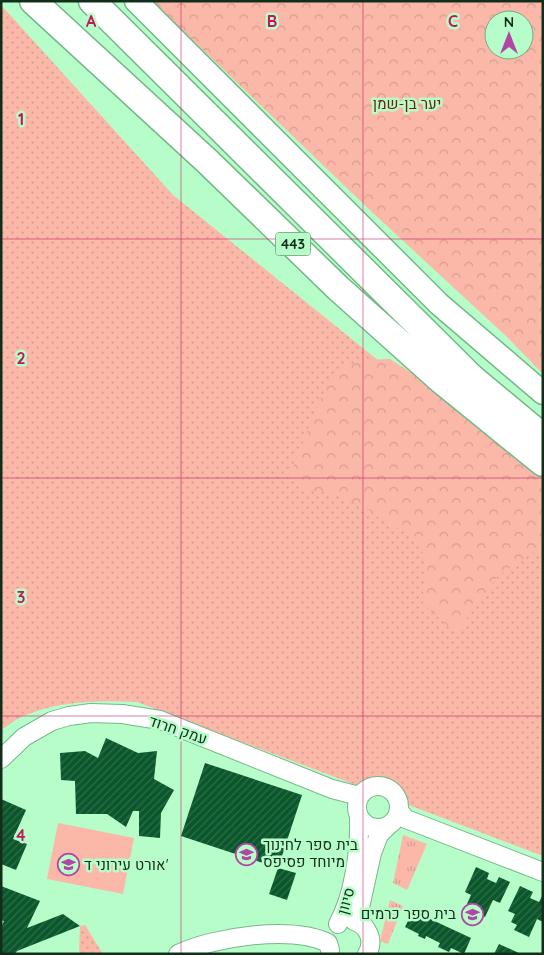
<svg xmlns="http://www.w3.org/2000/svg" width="544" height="955" font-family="Quicksand,Heebo,sans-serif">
  <defs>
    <pattern id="grass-dots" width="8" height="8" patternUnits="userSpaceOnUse" patternTransform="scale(1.25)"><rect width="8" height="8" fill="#fbb7a8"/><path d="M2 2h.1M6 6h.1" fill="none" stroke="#d69e90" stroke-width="1.8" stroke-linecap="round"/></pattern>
    <pattern id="forest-crowns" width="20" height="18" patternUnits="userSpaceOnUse" patternTransform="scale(1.25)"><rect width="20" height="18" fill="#fbb7a8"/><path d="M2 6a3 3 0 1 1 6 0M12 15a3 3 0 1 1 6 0" fill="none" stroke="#d69e90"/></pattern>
    <pattern id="park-tufts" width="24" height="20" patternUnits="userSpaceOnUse" patternTransform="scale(1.25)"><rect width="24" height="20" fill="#fbb7a8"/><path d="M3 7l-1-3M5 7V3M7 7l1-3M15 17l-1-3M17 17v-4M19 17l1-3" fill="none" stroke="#d69e90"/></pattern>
    <pattern id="building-hatch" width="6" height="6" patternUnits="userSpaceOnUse" patternTransform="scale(1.25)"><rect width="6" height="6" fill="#0b572c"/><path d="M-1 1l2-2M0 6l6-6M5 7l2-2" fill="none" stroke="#2e6c49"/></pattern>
  </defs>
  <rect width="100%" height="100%" fill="#b7fdc9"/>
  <path fill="url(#grass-dots)" d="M1 5 173 195 543 493V856L137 702C97 700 53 701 17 719 12 722 6 727 1 730Z
    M85 925 103 954H79L80 926Z"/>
  <path fill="url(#forest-crowns)" fill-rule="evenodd" d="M152 1H543V374L507 337 375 215ZM494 20H524V50H494Z
    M390 359 446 395 543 476V550L534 552 498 576 456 633 422 603 426 563 420 545 409 534 383 521 364 506 330 493 306 490 290 475 322 395 341 368 365 360Z"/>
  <path fill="url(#park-tufts)" d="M403 835 427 844 407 890 393 883Z
    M390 900 403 906 388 944 380 941Z"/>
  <path fill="#fbb7a8" d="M58 823 134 838 123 894 47 879Z"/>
  <path fill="url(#building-hatch)" d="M106 738 138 753 157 751 154 779 174 790 161 813 160 838 139 836V811H133L126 827 107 814H76L75 781 61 780 60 753 85 751 98 758Z
    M205 763 302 795 278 868 181 836Z
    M1 799 26 810 13 839 27 844 16 870 1 864Z
    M476 867 489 873 487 879 496 883 499 877 510 882 500 903 493 900 485 917 471 911 473 906 467 904 471 895 465 892Z
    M278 868 296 873 287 900 269 894Z
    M1 886 40 901 27 928 63 914 80 926 17 951 15 954H1V928L4 921 1 920Z
    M520 886 533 892 530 898 539 902 543 894V922L537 919 529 937 514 930 517 925 511 922 515 914 508 911Z
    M413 911 471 938 464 954 451 948 449 952 438 947 440 943 426 936 425 939 418 936 419 934 405 927Z
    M499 944 521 954H494Z"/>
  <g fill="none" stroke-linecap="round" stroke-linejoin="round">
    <defs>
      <path id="minor" d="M1 759 24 737 52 721 69 716 91 713 122 714 160 720 332 789 359 796
        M357 807a21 21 0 1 1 42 0a21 21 0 1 1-42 0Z
        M399 811 406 819 543 872
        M354 921C368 925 375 941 367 954
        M338 924C354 895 360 850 359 818
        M364 926 359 918V912L372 853 379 835 389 825
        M178 954C213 937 292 925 328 943L330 950"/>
      <path id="major" d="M136 1 439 304 543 393"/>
      <path id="highway" d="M33 1 207 161 338 288 442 381 543 463
        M92 1 472 378 543 437"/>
    </defs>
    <use href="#minor" stroke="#74b988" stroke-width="20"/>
    <use href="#major" stroke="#74b988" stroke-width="25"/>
    <use href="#highway" stroke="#74b988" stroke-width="29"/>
    <use href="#minor" stroke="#fff" stroke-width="18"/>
    <use href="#major" stroke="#fff" stroke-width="22"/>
    <use href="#highway" stroke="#fff" stroke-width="26"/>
  </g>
  <path fill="none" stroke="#c2185b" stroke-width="1" stroke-opacity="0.55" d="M181 1V954M363 1V954M1 239H543M1 478H543M1 716H543"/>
  <defs>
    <symbol id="school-ring" viewBox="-11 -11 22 22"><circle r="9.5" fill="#b7fdc9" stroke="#b246a5" stroke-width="1.5"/><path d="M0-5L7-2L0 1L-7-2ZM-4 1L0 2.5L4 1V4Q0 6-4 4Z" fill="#b246a5"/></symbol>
  </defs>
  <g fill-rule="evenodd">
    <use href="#school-ring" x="234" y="842" width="25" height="25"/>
    <use href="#school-ring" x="56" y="852" width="25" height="25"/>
    <use href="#school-ring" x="460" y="902" width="25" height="25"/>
  </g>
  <g text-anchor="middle" stroke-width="5" stroke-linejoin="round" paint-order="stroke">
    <rect fill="#b7fdc9" stroke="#446c4f" stroke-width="1" x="275.5" y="232.5" width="35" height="23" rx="4"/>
    <g font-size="14" font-weight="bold" fill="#122e1b">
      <text x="293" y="249">443</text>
    </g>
    <g font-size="15" fill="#711e0f" stroke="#b7fdc9">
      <text x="407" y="109">יער בן-שמן</text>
    </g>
    <g font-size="15" fill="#122e1b" stroke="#b7fdc9">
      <text transform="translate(178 730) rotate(19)" y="5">עמק חרוד</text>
      <text transform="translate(346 901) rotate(-74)" y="5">סיוון</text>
    </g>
    <g font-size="15" fill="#122e1b" stroke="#b7fdc9" text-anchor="start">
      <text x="263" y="850">בית ספר לחינוך<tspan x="263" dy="17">מיוחד פסיפס</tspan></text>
      <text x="84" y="870">אורט עירוני ד'</text>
      <text x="456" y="919" text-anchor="end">בית ספר כרמים</text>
    </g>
  </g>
  <g font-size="16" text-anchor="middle" font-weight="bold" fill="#c2185b" stroke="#b7fdc9" stroke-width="5" stroke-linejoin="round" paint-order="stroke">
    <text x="91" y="27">A</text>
    <text x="272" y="27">B</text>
    <text x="453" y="27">C</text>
    <text x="21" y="125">1</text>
    <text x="21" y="364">2</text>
    <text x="21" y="603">3</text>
    <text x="21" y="841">4</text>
  </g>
  <rect width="544" height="955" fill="none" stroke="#122e1b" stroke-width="5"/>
  <g transform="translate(509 35)"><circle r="24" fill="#b7fdc9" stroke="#75aa83"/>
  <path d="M0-4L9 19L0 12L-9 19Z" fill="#b246a5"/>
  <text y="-8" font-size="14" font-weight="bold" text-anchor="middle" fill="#122e1b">N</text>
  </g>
</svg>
